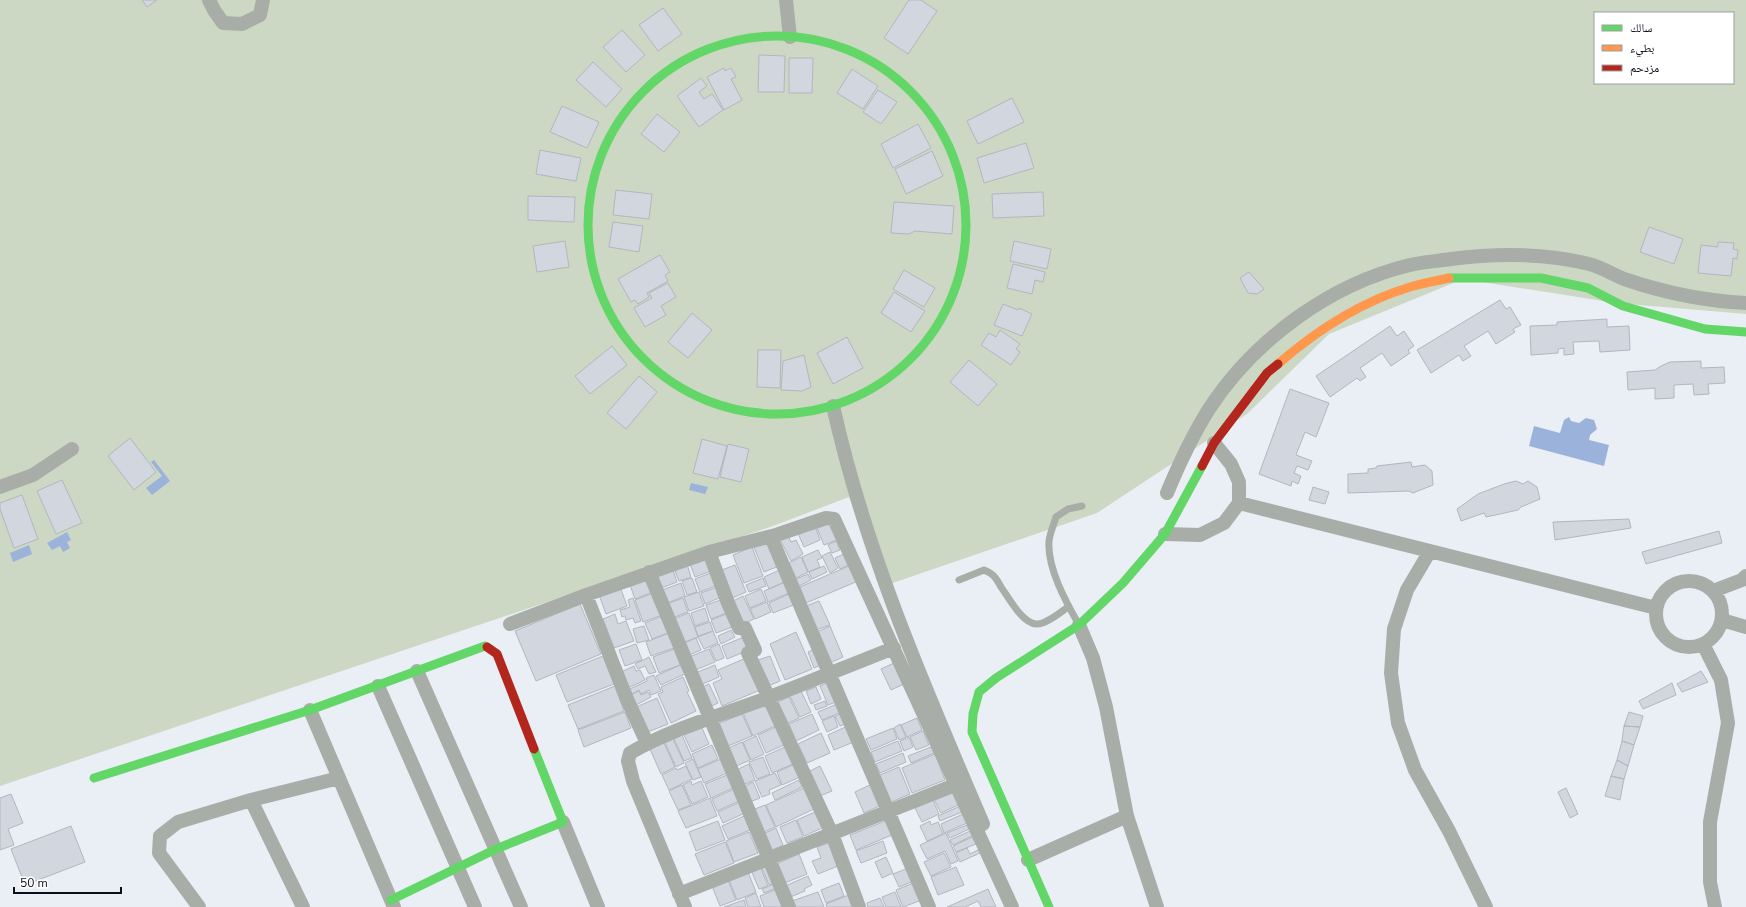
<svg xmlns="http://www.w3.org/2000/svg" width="1746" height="907" font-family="'Nunito Sans','Noto Naskh Arabic',sans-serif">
  <rect width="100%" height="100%" fill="#eaeef5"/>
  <path fill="#ccd8c3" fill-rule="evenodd" d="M0 0H1746V314L1616 303 1463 279 1329 334 1247 414 1097 513 884 586 849 497 773 526 0 786ZM1595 13H1733V83H1595Z"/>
  <path fill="#9bb2db" d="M1569 417 1571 421 1579 423 1586 418 1594 420 1597 429 1590 435 1589 440 1609 445 1604 466 1529 446 1534 426 1560 433 1564 420Z
    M154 460 170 481 152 495 146 488 162 476 151 462Z
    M691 483 708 487 705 494 689 490Z
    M67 532 71 540 67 542 70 548 63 552 60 546 52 550 47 543Z
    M29 545 32 554 13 562 10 553Z"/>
  <path fill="#d1d6df" stroke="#b2b6bf" d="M142 0H157L147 7Z
    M909 0H921L937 11 908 54 884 38Z
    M663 8 682 34 658 51 639 25Z
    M622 30 645 55 626 72 603 47Z
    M759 55 785 56 784 92H758Z
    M789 58H813L812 93H789Z
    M593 62 622 89 606 107 576 80Z
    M724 68 725 71 731 68 736 77 731 79 742 100 724 110 707 77Z
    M852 69 878 86 863 109 837 93Z
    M701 78 707 86 699 92 704 99 712 94 723 110 699 127 677 96Z
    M878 90 897 102 881 124 863 112Z
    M1012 98 1024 122 978 144 967 121Z
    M562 106 599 122 587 148 550 132Z
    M657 114 680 132 664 152 641 134Z
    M918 124 931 148 893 168 881 144Z
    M1026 143 1034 168 984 183 977 158Z
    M540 150 581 158 576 181 536 174Z
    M932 151 943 176 906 194 895 169Z
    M616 190 652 194 649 219 613 215Z
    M1043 192 1044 216 993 218 992 194Z
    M528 196 575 197 574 222 528 220Z
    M894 202 954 206 952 234 915 231 909 234 891 233Z
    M613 222 643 226 639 252 609 247Z
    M1649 227 1683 239 1674 264 1640 252Z
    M565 241 569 267 537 272 533 246Z
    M1014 241 1051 249 1047 269 1010 261Z
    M1718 242 1734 243 1733 249 1738 250 1737 259 1733 258 1731 276 1698 273 1701 245 1718 247Z
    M660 255 670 272 665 275 668 281 647 293 649 297 638 304 635 300 631 302 618 279Z
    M1013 264 1045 272 1043 282 1035 280 1032 294 1007 288Z
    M904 270 935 288 924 307 893 289Z
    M1249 272 1264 289 1257 294 1248 293 1240 278Z
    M668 283 676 297 661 306 666 315 645 327 634 308 652 298 649 293Z
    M894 292 925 311 911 332 881 313Z
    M1500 300 1506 309 1510 307 1521 325 1513 329 1515 332 1496 344 1488 331 1464 346 1471 356 1463 361 1459 355 1431 373 1417 350Z
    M1003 304 1018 310 1019 308 1032 314 1022 336 994 325Z
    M692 313 712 330 688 358 668 342Z
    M1607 319V327L1629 326 1630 350 1600 352 1599 341 1573 342 1574 354 1564 355V348L1558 349V353L1531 355 1530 326 1557 325V322Z
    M1390 326 1397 336 1404 331 1414 346 1408 350 1410 353 1391 366 1382 353 1360 368 1366 377 1360 381 1357 378 1330 397 1316 376Z
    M1000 330 1020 344 1016 349 1020 352 1011 365 981 345 989 333 996 337Z
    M847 337 863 368 833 384 817 353Z
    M612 346 627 365 590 394 575 376Z
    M758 350H781L780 388 757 387Z
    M804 355 811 387 802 391 781 390 783 361Z
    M969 360 997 384 978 406 950 382Z
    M1701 361V368L1724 367 1725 383 1708 384 1709 394 1694 395 1693 384 1674 385V398L1655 399V388L1628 390 1627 372 1655 370 1661 366 1670 362Z
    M639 376 657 392 626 429 607 413Z
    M1290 389 1329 403 1316 437 1305 432 1296 455 1312 461 1308 470 1297 466 1294 473 1301 476 1298 484 1292 481 1291 486 1259 474Z
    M130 438 156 472 134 490 108 456Z
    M702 439 727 446 718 479 693 473Z
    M728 444 749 449 741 482 720 477Z
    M1411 462 1412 467 1425 465 1432 471 1433 485 1413 493 1409 491 1348 493V474L1368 473V469L1376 468 1377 466Z
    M62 480 82 523 56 534 37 491Z
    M1516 481 1523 484 1528 481 1537 487 1540 499 1521 507 1518 510 1486 517 1484 513 1461 521 1457 509 1478 494 1504 484Z
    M1313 487 1329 492 1325 504 1309 500Z
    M22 495 38 539 14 548 0 509V503Z
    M1629 519 1631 528 1555 540 1553 522Z
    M833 522 840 539 824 545 817 528Z
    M815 526 820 540 804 547 797 531Z
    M1719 531 1722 543 1646 564 1642 552Z
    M788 535 791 542 796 540 803 554 791 561 780 539Z
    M769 541 779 566 764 572 754 547Z
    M836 541 840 550 832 553 828 545Z
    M752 547 763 576 744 583 733 555Z
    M818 550 822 558 817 560 820 567 808 572 802 557Z
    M830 552 838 568 830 573 822 556Z
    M846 553 852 563 840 569 835 558Z
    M705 555 711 571 695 577 689 561Z
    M801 557 808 572 796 578 789 563Z
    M686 561 691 577 679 581 673 566Z
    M735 565 746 592 730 599 719 571Z
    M851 565 858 581 806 603 800 587Z
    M824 566 827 572 812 579 809 572Z
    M672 567 677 582 661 588 655 573Z
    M782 569 787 581 769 589 764 577Z
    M713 572 718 585 700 592 695 579Z
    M808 574 811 580 799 586 796 579Z
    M647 575 653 592 635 599 629 582Z
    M692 578 697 592 687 595 682 581Z
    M763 578 766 586 749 592 746 585Z
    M785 582 789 593 768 602 764 591Z
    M681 583 685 596 667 603 662 590Z
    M619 584 627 606 606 614 598 592Z
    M720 586 724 596 705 604 701 593Z
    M761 589 766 601 750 608 745 596Z
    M699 592 704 606 689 611 684 597Z
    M653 593 662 615 643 622 635 600Z
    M791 593 796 604 773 613 769 603Z
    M743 596 754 619 739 626 729 603Z
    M633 598 641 621 635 623 633 618 626 620 625 616 622 617 620 610 630 607 628 600Z
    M683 598 688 612 672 618 667 604Z
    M724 599 729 612 711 619 706 605Z
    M819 601 830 625 816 630 806 606Z
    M767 602 771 612 755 619 750 609Z
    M580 604 601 654 536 681 515 631Z
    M705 608 709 621 695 626 691 613Z
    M689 613 698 637 682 643 673 619Z
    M729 613 735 626 716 633 711 620Z
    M615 614 618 624 626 621 634 641 614 648 603 619Z
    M662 616 668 633 652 639 645 623Z
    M710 622 713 631 698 636 695 627Z
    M644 626 649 640 637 643 633 629Z
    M830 626 843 657 830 663 817 632Z
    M731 630 735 637 721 644 718 636Z
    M713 631 718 643 704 649 698 637Z
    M796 632 812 669 785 680 770 644Z
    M669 633 674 648 651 656 646 642Z
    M744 637 749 650 727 659 722 646Z
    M696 638 701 650 687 656 682 644Z
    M636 644 642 660 625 666 619 650Z
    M719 644 724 658 716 661 710 648Z
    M818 648 825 663 814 668 808 652Z
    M674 649 680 665 659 673 653 657Z
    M709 649 715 662 693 671 687 658Z
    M603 656 614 684 567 702 556 675Z
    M770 656 780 681 768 686 758 660Z
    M649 657 656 672 649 674 645 666 638 669 635 664Z
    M746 658 760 690 722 706 713 683 722 679 718 670Z
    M894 663 904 684 891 690 881 669Z
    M680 665 685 674 661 685 656 676Z
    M715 665 719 677 698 686 693 674Z
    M634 666 636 671 640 670 645 680 628 688 621 672Z
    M1701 671 1708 682 1682 692 1677 684Z
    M654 675 661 691 651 695 649 690 641 694 639 690 632 694 630 689 647 681 646 678Z
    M683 677 689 691 687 692 696 711 671 723 658 694 663 692 661 687Z
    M833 680 841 700 828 705 820 686Z
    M1672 683 1676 695 1643 709 1639 701Z
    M709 684 718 703 707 708 698 689Z
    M615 686 624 711 578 729 568 705Z
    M816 687 821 699 811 704 806 691Z
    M639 691 641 695 648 692 651 697 636 705 631 695Z
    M801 691 811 712 800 717 790 696Z
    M789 697 799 718 788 723 778 702Z
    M657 698 668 724 645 733 634 708Z
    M825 701 827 706 816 710 814 705Z
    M844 701 848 709 822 720 818 712Z
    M768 703 777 725 753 736 743 713Z
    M849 710 853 721 840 726 835 716Z
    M625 712 631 728 584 747 578 730Z
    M1629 712 1643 716 1640 727 1624 726Z
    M742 714 752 736 723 748 713 726Z
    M812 714 819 730 796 741 789 724Z
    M834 716 838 727 827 732 822 721Z
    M917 718 922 730 907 737 901 725Z
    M854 723 861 739 834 750 828 735Z
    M900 724 906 737 899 740 894 728Z
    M778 726 786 744 766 753 758 735Z
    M1624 726 1640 727 1634 745 1622 741Z
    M702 728 709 744 692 752 684 735Z
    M893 728 897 739 871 750 866 739Z
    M923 731 929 745 916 750 910 737Z
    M821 733 830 753 807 763 798 744Z
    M682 735 692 758 684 761 674 739Z
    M756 736 764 754 751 760 743 742Z
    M909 737 913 747 904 751 900 741Z
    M673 739 684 763 676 767 665 743Z
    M898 741 902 751 875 762 871 752Z
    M1622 741 1634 745 1628 766 1617 760Z
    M742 742 750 760 732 768 724 750Z
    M664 743 675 767 661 774 650 749Z
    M712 745 718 759 698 768 692 754Z
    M787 746 795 763 772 773 765 756Z
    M931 747 934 753 911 763 908 756Z
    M903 753 906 762 880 773 876 764Z
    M935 754 945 780 912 793 902 768Z
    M763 757 770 774 757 779 749 762Z
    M693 759 701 777 693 780 685 763Z
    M721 759 727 773 704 783 698 769Z
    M1617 760 1628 766 1624 779 1611 776Z
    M749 764 755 780 740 786 734 771Z
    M795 764 800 777 782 785 777 772Z
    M686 766 692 779 669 790 662 775 676 768 677 770Z
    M820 766 832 791 815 798 804 774Z
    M899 767 910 794 891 802 880 775Z
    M775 773 781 785 769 790 770 794 762 797 755 781Z
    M727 775 733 788 711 798 705 784Z
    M1611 776 1624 779 1620 800 1605 796Z
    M799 780 802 787 775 800 772 793Z
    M691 781 692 785 701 781 708 797 692 804 683 785Z
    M753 782 760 798 747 803 741 788Z
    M874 783 884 804 864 813 855 792Z
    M682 785 691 805 678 810 669 791Z
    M804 788 814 809 776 827 766 805Z
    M1566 788 1578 814 1570 818 1558 792Z
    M734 789 739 801 717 811 712 799Z
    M953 790 960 804 941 813 934 799Z
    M11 794 23 823 8 829 14 845 0 850V798Z
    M710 798 717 816 686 828 678 811Z
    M933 800 939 814 922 822 915 808Z
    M740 802 745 813 723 823 718 812Z
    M765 805 775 827 760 834 750 811Z
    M960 806 962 812 940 821 938 816Z
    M815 812 822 828 804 836 797 820Z
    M963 814 967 823 944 833 941 824Z
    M744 816 750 830 728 839 722 826Z
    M893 818 899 832 856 850 850 835Z
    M796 820 803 837 787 843 780 827Z
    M718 821 725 840 696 851 689 832Z
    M930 821 931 825 938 822 943 834 927 841 920 826Z
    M967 825 969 829 950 838 947 833Z
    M71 826 85 862 25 885 11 849Z
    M776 828 783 845 768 852 761 835Z
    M970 831 972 836 953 845 950 840Z
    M749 832 758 853 734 862 726 841Z
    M946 833 958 861 951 864 945 851 927 859 920 845Z
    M972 837 976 844 956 852 953 846Z
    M883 841 887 853 861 863 856 851Z
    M725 842 734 863 704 875 695 854Z
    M829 843 838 866 818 874 812 861 821 858 817 847Z
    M967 848 970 854 978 850 980 853 960 862 956 853Z
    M944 853 951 867 931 876 924 862Z
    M799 854 807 874 782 884 774 865Z
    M886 857 893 873 882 878 875 862Z
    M769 862 777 882 769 885 761 865Z
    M760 866 768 886 759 889 751 870Z
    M911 867 916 880 899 887 893 874Z
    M956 867 964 885 938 895 931 877Z
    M748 872 756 892 737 900 729 880Z
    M808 876 812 885 804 889 805 891 788 898 783 887Z
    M728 880 736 900 720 906 712 886Z
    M916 882 927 898 903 907 896 890Z
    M777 883 779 887 764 893 762 889Z
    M839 883 844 896 826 903 821 890Z
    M779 888 787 907H764L760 896Z
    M988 889 996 907H981L978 901 965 907H947Z
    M818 892 824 907H794L792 901Z
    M895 892 901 907H886L882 897Z
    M756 893 761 907H748L745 898Z
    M849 895 854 907H827L826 904Z
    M880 898 884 907H868L867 903Z
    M744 900 746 907H724Z"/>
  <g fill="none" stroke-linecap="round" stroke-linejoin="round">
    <path stroke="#a9ada7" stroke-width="7" d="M959 580 984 570C994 574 996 578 1001 587 1009 598 1022 623 1036 624 1045 625 1061 612 1068 607
      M1079 625C1066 602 1047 568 1049 541 1050 533 1054 524 1056 517L1068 509 1082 506"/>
    <path stroke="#a9ada7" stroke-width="14" d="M209 0 214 10 223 23 242 24 260 15 263 0
      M786 0 790 37
      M833 406C866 554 924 686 983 824
      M0 487 33 475 72 449
      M1167 493C1179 464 1192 436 1209 409 1254 340 1330 284 1410 265 1423 262 1438 261 1451 259 1497 253 1544 253 1589 264 1602 267 1615 276 1627 280 1666 293 1705 301 1746 303
      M1239 503 1656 608
      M1165 534 1200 535 1224 523 1239 503V482L1231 464 1214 443
      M771 537 929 907
      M1430 551 1407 590 1394 629 1391 673 1398 723 1415 770 1449 831 1486 907
      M709 552 728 603 739 628H745L755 650 748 653 832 834 859 907
      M649 572 789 907
      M1656 614a33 33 0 1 1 66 0a33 33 0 1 1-66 0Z
      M1713 591 1742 580 1746 576
      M1722 620 1746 627
      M510 624 586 595
      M1079 625 1093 658 1106 707 1127 816 1157 907
      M1703 644 1721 680 1728 723 1710 822V882L1715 907
      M417 671 521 907
      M378 686 475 907
      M310 710 394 907
      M647 743 626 697 586 595 709 552 776 535 826 518 834 519 1012 907
      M251 800 303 907
      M563 822 598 907
      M1028 860 1127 816
      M679 894 955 785
      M199 907 159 853 160 836 178 822 251 800 339 778
      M685 907 633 781 628 761 630 753C674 727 723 715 770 697 812 681 853 664 894 648"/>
    <path stroke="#63d668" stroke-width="9" d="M588 225a189 189 0 1 1 378 0a189 189 0 1 1-378 0Z
      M1449 278H1541L1588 288 1623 306 1705 329 1746 332
      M94 778 310 710 485 646 487 647
      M391 900 496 849 563 822 534 749
      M1049 907 972 732 973 714 979 692 996 678 1079 625 1123 583 1165 534 1202 466"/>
    <path stroke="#ff974d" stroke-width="9" d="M1278 364C1317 330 1360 302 1410 287 1423 283 1436 281 1449 278"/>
    <path stroke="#b3261e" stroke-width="9" d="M1202 466 1214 443 1267 373 1278 364
      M487 647 497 654 534 749"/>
  </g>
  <rect x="1594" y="12" width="140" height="72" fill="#ffffff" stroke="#9d9fa3"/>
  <rect x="1602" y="25" width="20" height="6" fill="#63d668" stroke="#9d9fa3"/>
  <text x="1630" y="32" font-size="12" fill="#0a0f19">سالك</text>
  <rect x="1602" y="45" width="20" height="6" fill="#ff974d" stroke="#9d9fa3"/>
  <text x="1630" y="52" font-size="12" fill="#0a0f19">بطيء</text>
  <rect x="1602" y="65" width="20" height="6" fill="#b3261e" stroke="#9d9fa3"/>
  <text x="1630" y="72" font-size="12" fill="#0a0f19">مزدحم</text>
  <path d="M14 887v6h107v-6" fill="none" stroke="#0a0f19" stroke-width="2"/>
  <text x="20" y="887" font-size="12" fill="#0a0f19" stroke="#ffffff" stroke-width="3" paint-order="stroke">50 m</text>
</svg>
